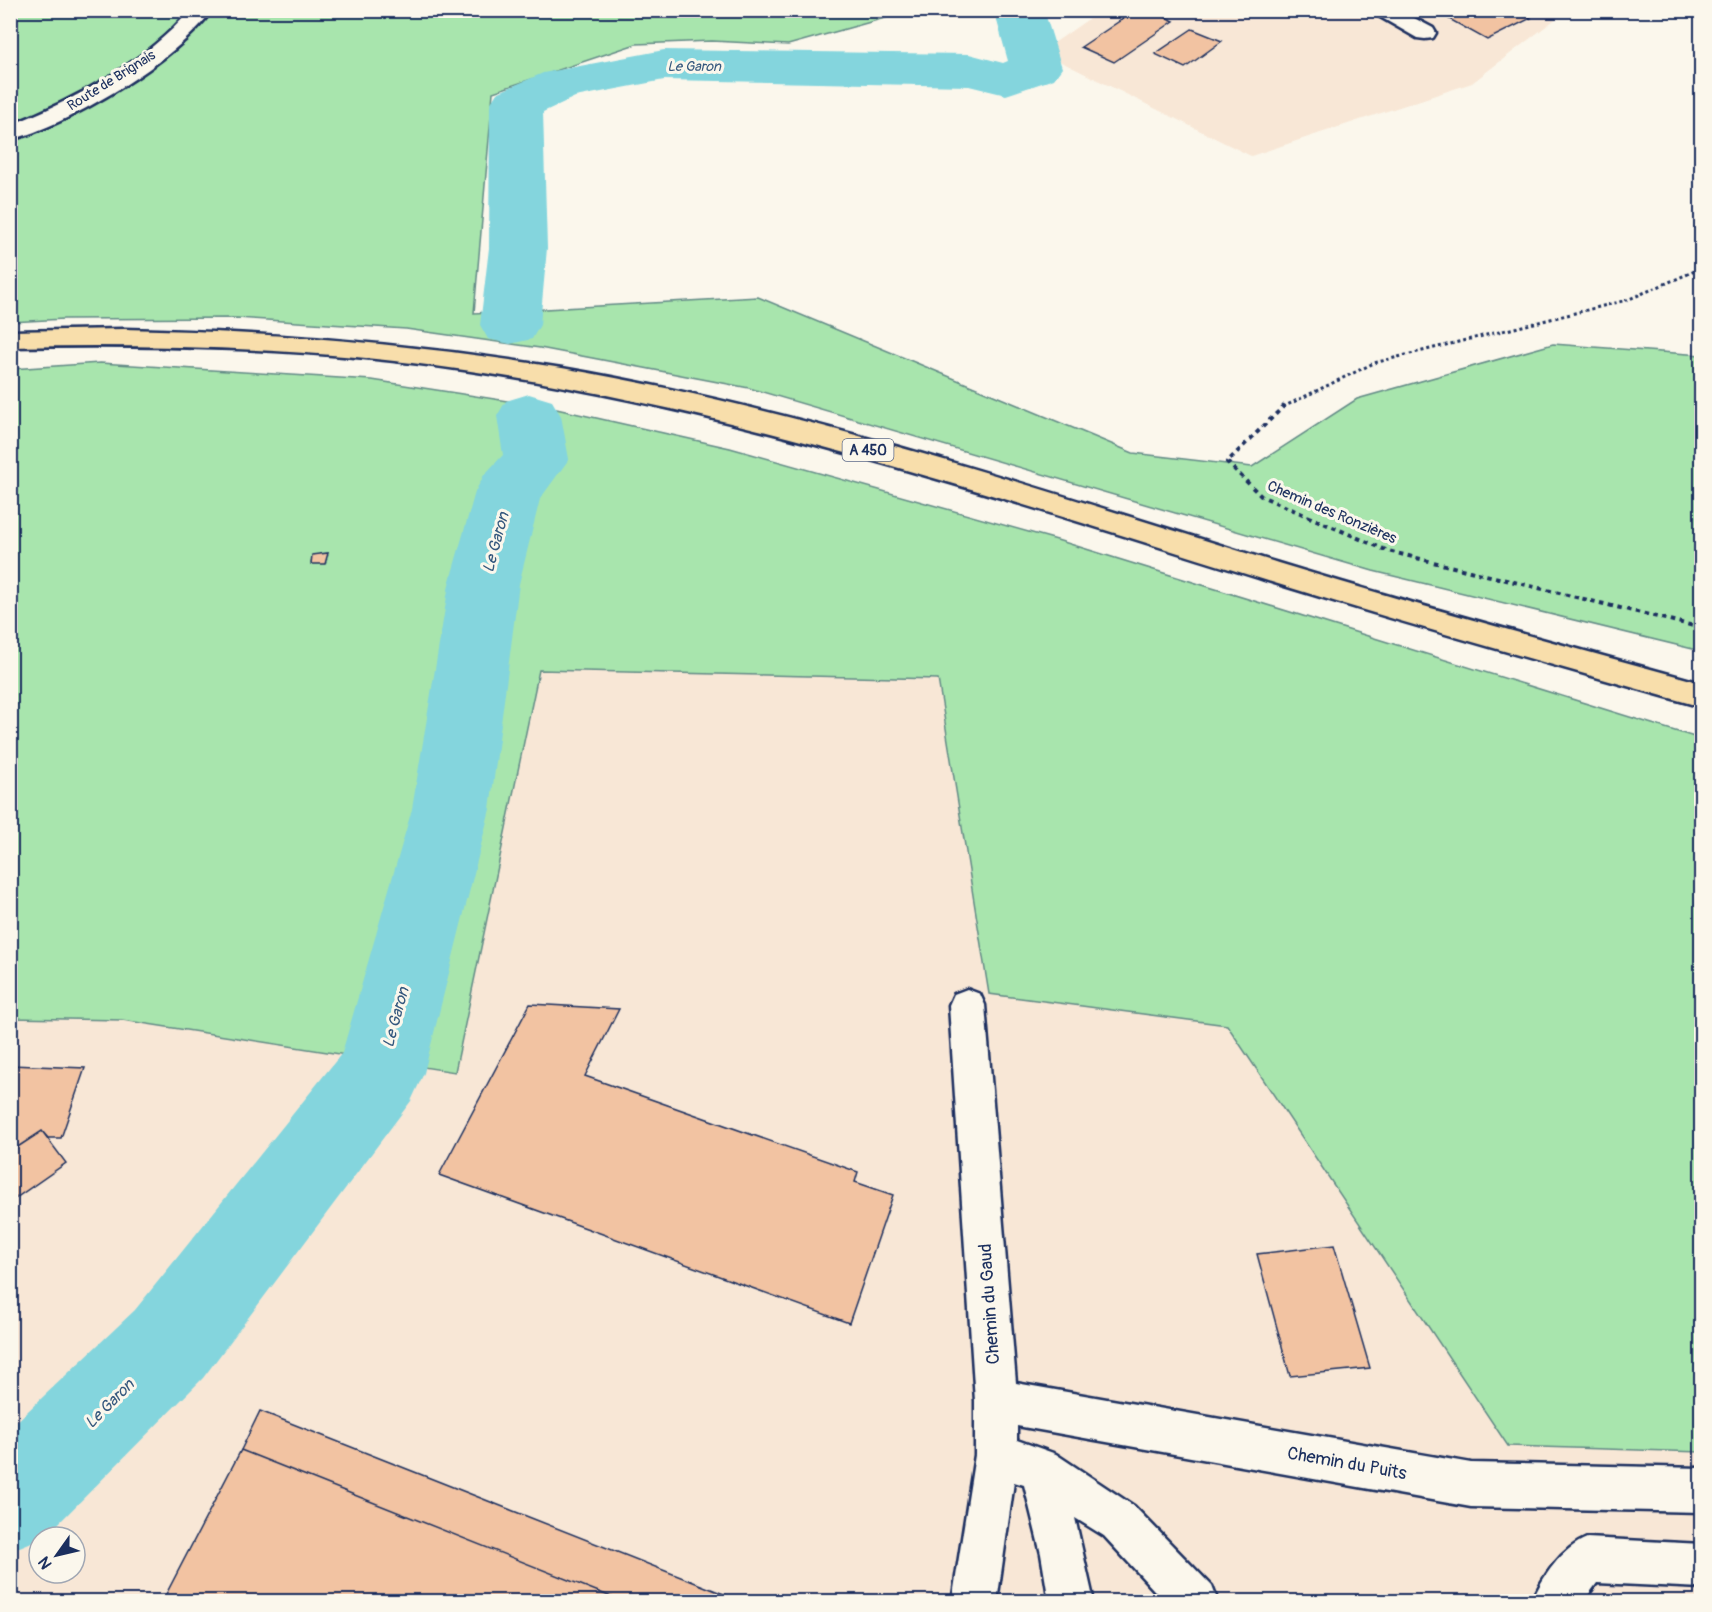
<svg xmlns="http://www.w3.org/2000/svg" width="1712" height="1612" font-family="Pangolin,sans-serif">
  <rect width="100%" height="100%" fill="#fbf7ec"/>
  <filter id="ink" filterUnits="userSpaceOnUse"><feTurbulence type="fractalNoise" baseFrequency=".0167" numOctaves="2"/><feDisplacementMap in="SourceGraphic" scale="12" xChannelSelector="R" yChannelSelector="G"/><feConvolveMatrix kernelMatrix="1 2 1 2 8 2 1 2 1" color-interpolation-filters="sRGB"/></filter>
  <g filter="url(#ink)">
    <path fill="#f8e7d6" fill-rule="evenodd" d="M1100 11H1566L1472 83 1251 156 1041 52Z
      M539 670 938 679 989 994 1227 1025 1508 1446 1701 1452V1601L11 1602V1018L122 1020 455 1072ZM39 1537H75V1573H39Z"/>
    <path fill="#a8e5ad" stroke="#628a86" stroke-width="1.5" d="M11 11H910L788 45 712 41 636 44 493 92 474 313 758 297 1133 453 1252 467 1357 399 1553 344 1701 355V651L1373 571 749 388 540 348 406 329 237 318 64 319 11 322Z
      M100 363 372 380 552 408 730 448 1057 540 1701 739V1452L1508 1446 1227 1025 989 994 938 679 539 670 455 1072 122 1020 11 1018V369Z"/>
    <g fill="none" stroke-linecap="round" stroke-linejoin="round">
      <path fill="#84d5dd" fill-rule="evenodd" d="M994 10H1044L1062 68 1054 79 1006 95 969 86 664 80 575 97 543 112 547 248 540 325 532 339 510 344 488 339 480 325 489 248 490 104 497 93 543 73 664 50 969 54 1003 63 1008 61Z
        M529 394 552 401 561 416 569 459 540 499 519 584 490 809 424 1073 411 1101 203 1378 46 1536 39 1537V1539L10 1551V1428L135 1310 342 1053 412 809 449 584 475 492 484 475 503 455 497 416 506 401Z"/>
    </g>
    <path fill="#f2c3a2" stroke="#1b2f5e" stroke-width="1.5" d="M1136 10H1150L1174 21 1114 62 1081 47Z
      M1433 10H1516L1531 18 1487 40Z
      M1192 29 1222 41 1185 68 1155 54Z
      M328 553 325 564H311L312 555Z
      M530 1004 619 1009 585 1076 858 1172 855 1182 893 1195 849 1323 439 1175Z
      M10 1065 85 1068 61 1138H48L42 1131 10 1152Z
      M42 1131 66 1163 10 1202V1152Z
      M1334 1245 1370 1368 1290 1376 1257 1254Z
      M260 1411 744 1602H624L241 1450Z
      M241 1450 624 1602H162Z"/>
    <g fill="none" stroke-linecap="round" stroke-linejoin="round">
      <defs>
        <path id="minor" d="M190 10H212C178 60 69 125 10 140V125C71 102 148 61 190 10Z
          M1372 10H1399L1433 28 1436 33 1433 38 1425 39 1417 38 1375 14Z
          M967 989 980 994 985 1005 1016 1383 1471 1463 1702 1468V1512L1471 1507 1017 1426V1440L1056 1454 1134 1506 1212 1586 1218 1602H1165L1104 1536 1075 1518 1094 1602H1049L1041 1554 1024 1485 1014 1482 997 1602H952L975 1455V1401L949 1005 954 994Z
          M1587 1538 1702 1544V1588L1597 1583 1583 1602H1532C1542 1577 1562 1548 1587 1538Z"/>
        <path id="highway" d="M124 329C271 332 416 344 562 368 806 410 1042 490 1278 563 1418 606 1560 644 1702 683V707C1556 666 1410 625 1265 580 1001 498 738 410 464 370 314 348 162 344 10 347V331Z"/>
      </defs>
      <use href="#minor" stroke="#1b2f5e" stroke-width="5"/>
      <use href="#highway" stroke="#1b2f5e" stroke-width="5"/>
      <path stroke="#1b2f5e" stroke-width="3" stroke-dasharray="3 3" stroke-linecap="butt" d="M1283 407 1374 363 1627 300 1702 268"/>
      <path stroke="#1b2f5e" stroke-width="4" stroke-dasharray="4.5 4.5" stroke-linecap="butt" d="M1285 405 1227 462 1261 496 1388 551 1702 628"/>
      <use href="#minor" fill="#fbf7ec" fill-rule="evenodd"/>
      <use href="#highway" fill="#f8deab" fill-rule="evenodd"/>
    </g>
  </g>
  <g text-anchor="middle" stroke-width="6" stroke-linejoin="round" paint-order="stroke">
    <g font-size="14" font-style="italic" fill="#35587e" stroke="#fbf7ec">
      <text x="694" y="71">Le Garon</text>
    </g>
    <g font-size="14" fill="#1b2f5e" stroke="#fbf7ec">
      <text transform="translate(111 80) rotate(-32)" y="5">Route de Brignais</text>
    </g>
    <rect fill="#fbf7ec" stroke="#5e6b89" stroke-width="1.5" x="842.5" y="439" width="51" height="22" rx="4.5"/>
    <g font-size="14" font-weight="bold" fill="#1b2f5e">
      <text x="868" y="455">A 450</text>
    </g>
    <g font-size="15" fill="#1b2f5e" stroke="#fbf7ec">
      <text transform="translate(1332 512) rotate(23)" y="5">Chemin des Ronzières</text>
    </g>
    <g font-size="16" font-style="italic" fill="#35587e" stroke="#fbf7ec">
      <text transform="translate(495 542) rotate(-75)" y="6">Le Garon</text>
      <text transform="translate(395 1017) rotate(-75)" y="6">Le Garon</text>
      <text transform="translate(109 1403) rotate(-45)" y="6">Le Garon</text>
    </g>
    <g font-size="18" fill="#1b2f5e" stroke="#fbf7ec">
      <text transform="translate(989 1304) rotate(-94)" y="6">Chemin du Gaud</text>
      <text transform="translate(1347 1463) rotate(10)" y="6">Chemin du Puits</text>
    </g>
  </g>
  <rect width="1712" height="1612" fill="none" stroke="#fbf7ec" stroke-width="36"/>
  <rect x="18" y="18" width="1676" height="1576" fill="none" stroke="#1b2f5e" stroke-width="2" filter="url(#ink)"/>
  <g transform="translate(57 1555) rotate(236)"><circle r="28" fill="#fbf7ec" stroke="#a1a7b3" stroke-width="1.5"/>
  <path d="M0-4.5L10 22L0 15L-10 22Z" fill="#1b2f5e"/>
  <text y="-9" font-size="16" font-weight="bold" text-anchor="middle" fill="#1b2f5e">N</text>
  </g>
</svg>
